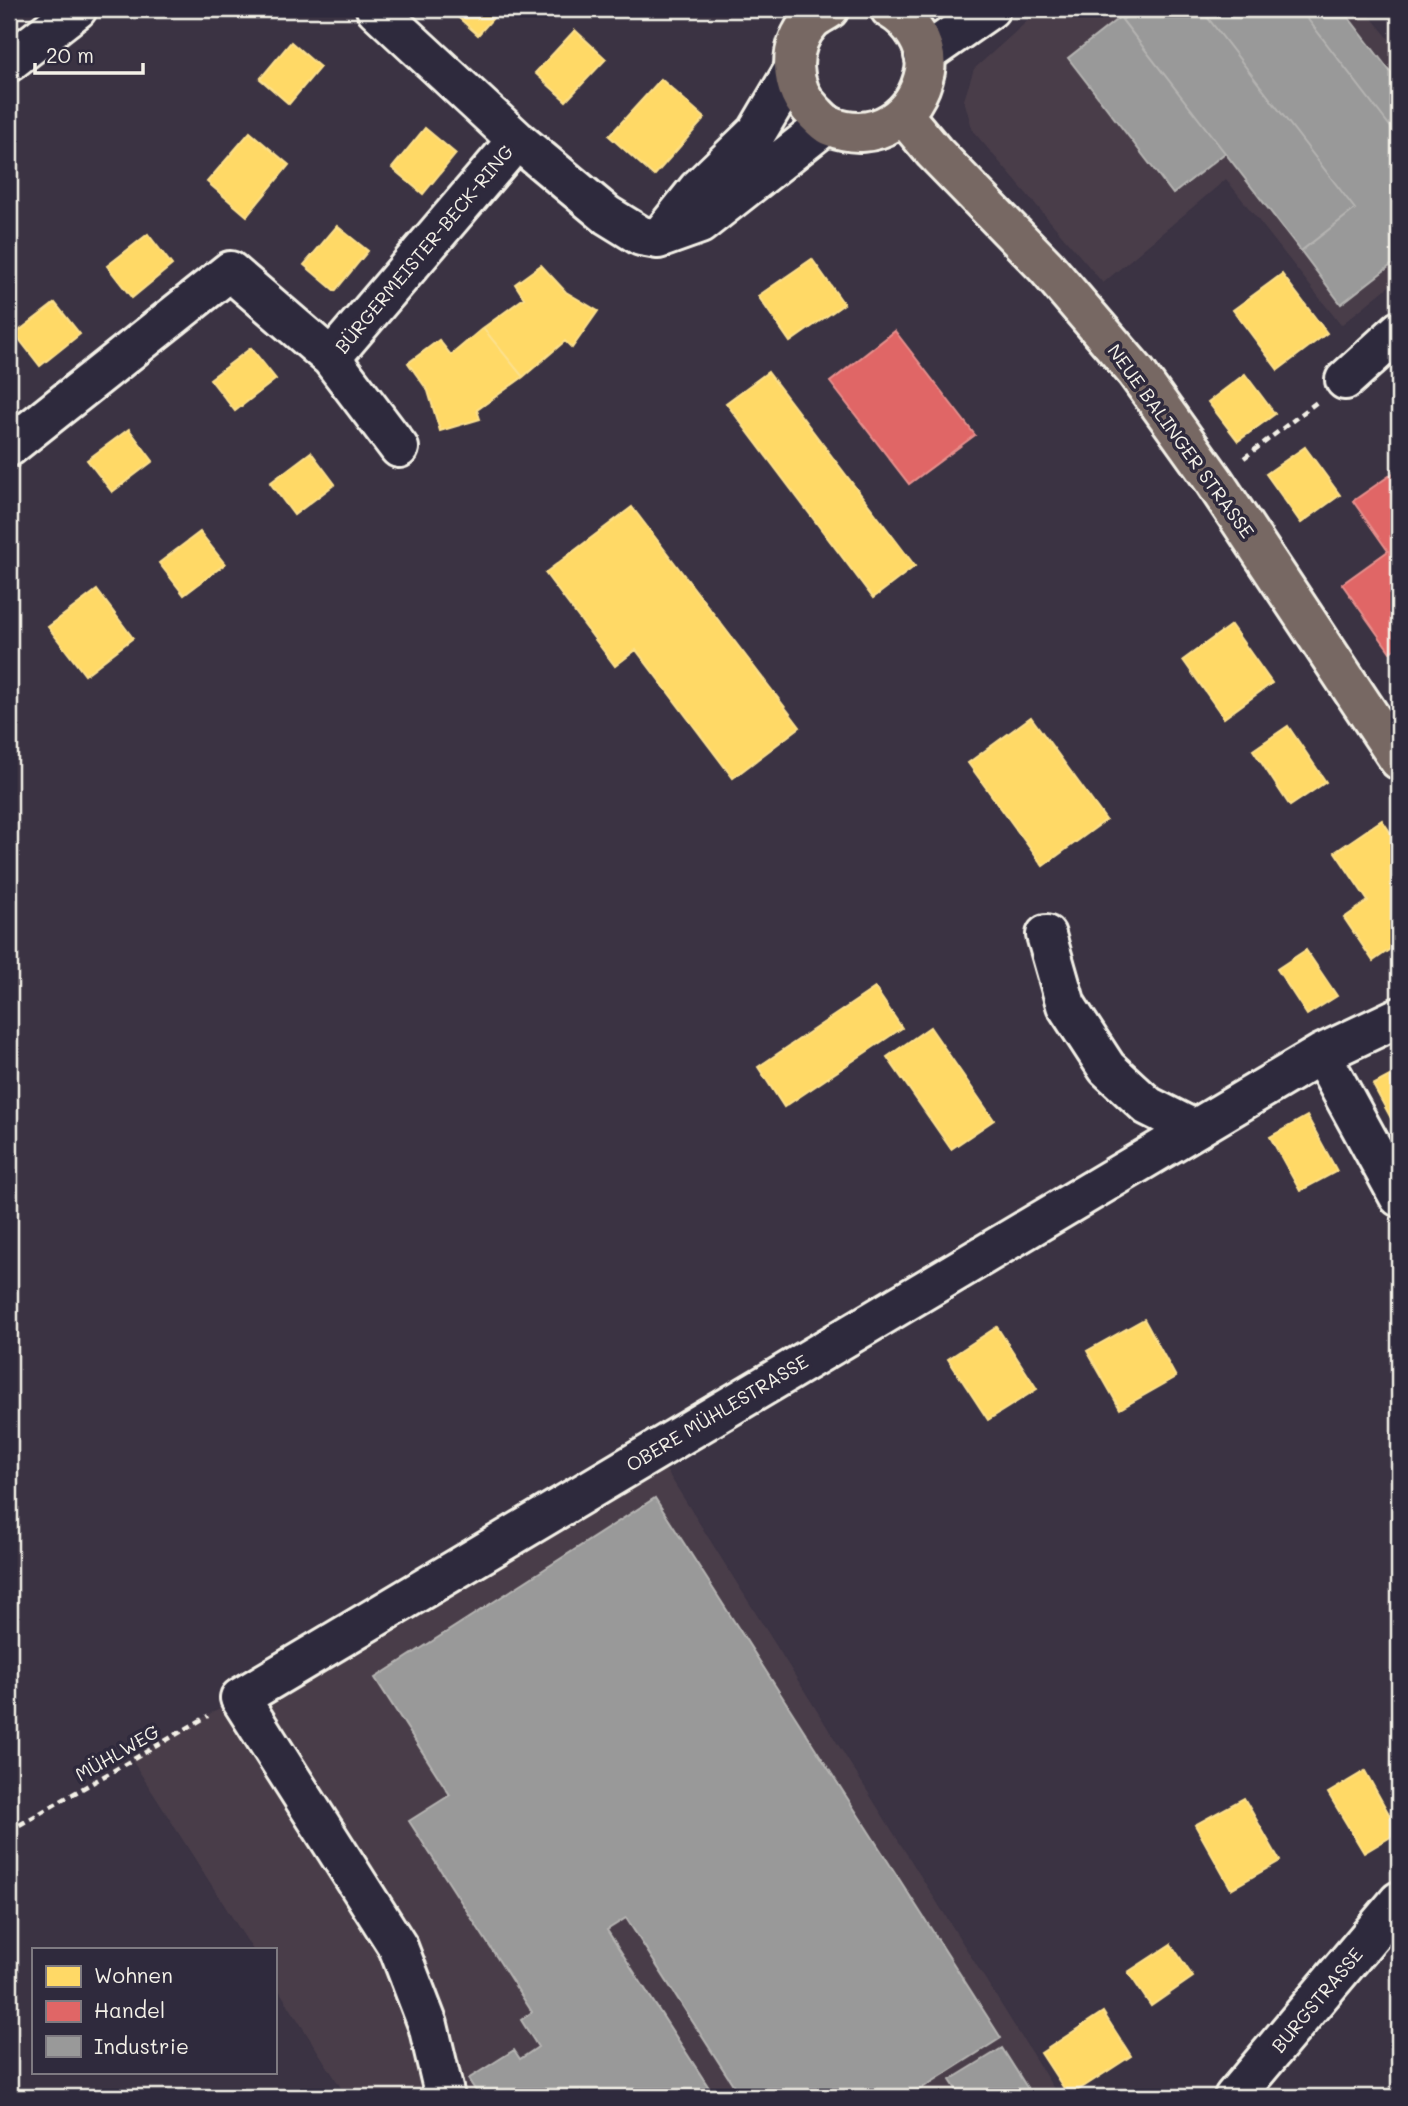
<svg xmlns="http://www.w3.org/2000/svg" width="1408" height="2106" font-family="Mali,sans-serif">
  <rect width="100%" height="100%" fill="#3b3343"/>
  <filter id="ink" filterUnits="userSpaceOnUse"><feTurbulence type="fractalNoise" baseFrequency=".0143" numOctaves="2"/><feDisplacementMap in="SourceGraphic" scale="14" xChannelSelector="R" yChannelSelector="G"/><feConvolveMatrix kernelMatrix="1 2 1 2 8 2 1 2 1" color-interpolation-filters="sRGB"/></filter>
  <g filter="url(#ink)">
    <path fill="#4a3e4a" d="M1041 9H1364L1399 51V278L1341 325 1226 179 1103 283 973 131 964 100 974 69Z
      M654 1451 1059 2097H347L275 1984V1950H253L132 1760Z"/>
    <path fill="#ffd966" stroke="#fce08d" stroke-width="2" d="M449 9H501L478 35Z
      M575 30 606 59 566 101 535 73Z
      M291 42 320 67 289 104 260 79Z
      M661 79 705 118 654 176 609 136Z
      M425 128 456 154 423 194 392 168Z
      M250 132 289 165 247 216 207 182Z
      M337 226 368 251 335 291 304 265Z
      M148 234 172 265 132 298 107 266Z
      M812 259 844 304 790 342 758 296Z
      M541 265 566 292 598 311 572 348 565 341 523 377 483 328 524 298 515 284Z
      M1282 274 1327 333 1278 370 1233 310Z
      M55 303 80 334 40 366 15 334Z
      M483 328 523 377 477 410 480 419 440 431 428 391 408 363 439 340 451 355Z
      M251 348 276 379 235 411 210 379Z
      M768 372 915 566 873 598 726 403Z
      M1245 374 1275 414 1238 441 1208 402Z
      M129 429 153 461 112 492 87 460Z
      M1305 447 1340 495 1301 523 1266 474Z
      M311 452 335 484 294 515 270 483Z
      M632 507 800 727 733 778 636 650 615 666 545 573Z
      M200 532 225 564 184 595 159 563Z
      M97 590 133 638 85 675 48 627Z
      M1231 625 1272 683 1224 718 1183 660Z
      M1031 717 1106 820 1043 866 968 763Z
      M1288 726 1326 782 1290 806 1253 750Z
      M1382 820 1399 845V943L1373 961 1344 918 1368 901 1335 852Z
      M1306 950 1337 996 1307 1015 1277 969Z
      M875 988 902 1028 784 1107 758 1067Z
      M930 1027 994 1120 951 1149 887 1057Z
      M1399 1071V1133L1373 1085Z
      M1307 1116 1337 1171 1300 1191 1270 1137Z
      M1144 1319 1176 1377 1120 1409 1087 1351Z
      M997 1327 1037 1389 988 1420 948 1359Z
      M1365 1771 1399 1832 1364 1853 1328 1793Z
      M1244 1798 1280 1861 1231 1889 1195 1825Z
      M1171 1944 1193 1977 1151 2006 1128 1972Z
      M1103 2012 1131 2056 1069 2096 1041 2053Z"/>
    <path fill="#e06666" stroke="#e6908d" stroke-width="2" d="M895 331 975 435 909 484 830 382Z
      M1395 472 1399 478V646L1390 652 1342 584 1388 551 1353 501Z"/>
    <path fill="#999" stroke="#b4b3b1" stroke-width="2" d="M1136 9H1201L1355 209 1301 251 1122 20Z
      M1201 9H1300L1399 138V259L1341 304 1301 251 1355 209Z
      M1300 9H1342L1399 83V138Z
      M1120 17 1225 153 1173 194 1068 58Z
      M655 1498 1001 2038 908 2097H741L626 1918 607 1930 715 2097H480L468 2079 514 2050 520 2059 538 2047 521 2020 532 2012 409 1821 450 1795 375 1678Z
      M1002 2048 1033 2097H961L950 2080Z"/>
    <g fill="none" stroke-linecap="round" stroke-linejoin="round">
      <defs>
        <path id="minor" d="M376 9 517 140 607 215 641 236 658 239 700 224 827 124
          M924 55 990 9
          M9 62 77 9
          M659 238 698 189 757 132 793 71
          M331 358 399 448
          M1345 380 1399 331
          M9 447 230 271 331 358 517 140
          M1046 935 1066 1005 1107 1068 1148 1106 1194 1129
          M1321 1054 1399 1197
          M445 2097 428 2025 398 1947 240 1698 1321 1054 1399 1017
          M1234 2097 1399 1901"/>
        <path id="major" d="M829 9C823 13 816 16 811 21 787 47 789 88 814 112 819 117 824 123 830 126 876 145 916 116 925 71 929 46 910 20 890 9
          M903 115 934 152 1046 267 1136 372 1214 481 1399 760"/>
      </defs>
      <use href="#minor" stroke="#f4f1e8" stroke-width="44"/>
      <use href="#major" stroke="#f4f1e8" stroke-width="44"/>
      <path stroke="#f4f1e8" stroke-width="4.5" stroke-dasharray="7 5" stroke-linecap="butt" d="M1244 458 1317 402
        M9 1831 208 1716"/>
      <use href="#minor" stroke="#2f2a3d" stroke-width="38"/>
      <use href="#major" stroke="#776864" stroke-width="38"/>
    </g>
  </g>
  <g text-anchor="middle" stroke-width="7" stroke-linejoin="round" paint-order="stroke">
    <g font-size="19" fill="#f4f1e8" stroke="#2f2a3d">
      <text transform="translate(424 249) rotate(-50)" y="7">BÜRGERMEISTER-BECK-RING</text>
      <text transform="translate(1181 441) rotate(54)" y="7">NEUE BALINGER STRASSE</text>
      <text transform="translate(717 1413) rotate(-31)" y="7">OBERE MÜHLESTRASSE</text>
      <text transform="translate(117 1753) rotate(-30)" y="7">MÜHLWEG</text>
      <text transform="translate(1317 2000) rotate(-50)" y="7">BURGSTRASSE</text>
    </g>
  </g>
  <rect width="1408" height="2106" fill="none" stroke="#2f2a3d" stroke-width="35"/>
  <rect x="18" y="18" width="1373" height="2071" fill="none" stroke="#f4f1e8" stroke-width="2.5" filter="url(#ink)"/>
  <rect x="32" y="1948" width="245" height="126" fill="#2f2a3d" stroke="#7e7a81" stroke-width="2"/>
  <rect x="46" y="1966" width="35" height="21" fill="#ffd966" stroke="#7e7a81" stroke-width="2"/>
  <text x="94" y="1983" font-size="21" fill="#f4f1e8">Wohnen</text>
  <rect x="46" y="2001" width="35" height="21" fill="#e06666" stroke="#7e7a81" stroke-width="2"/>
  <text x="94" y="2018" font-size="21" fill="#f4f1e8">Handel</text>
  <rect x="46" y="2036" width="35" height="21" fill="#999999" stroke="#7e7a81" stroke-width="2"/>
  <text x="94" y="2054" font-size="21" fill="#f4f1e8">Industrie</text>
  <path d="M35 63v10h108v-10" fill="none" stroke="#f4f1e8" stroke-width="3.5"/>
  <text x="46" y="63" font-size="21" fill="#f4f1e8" stroke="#2f2a3d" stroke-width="5" paint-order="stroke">20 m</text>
</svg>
